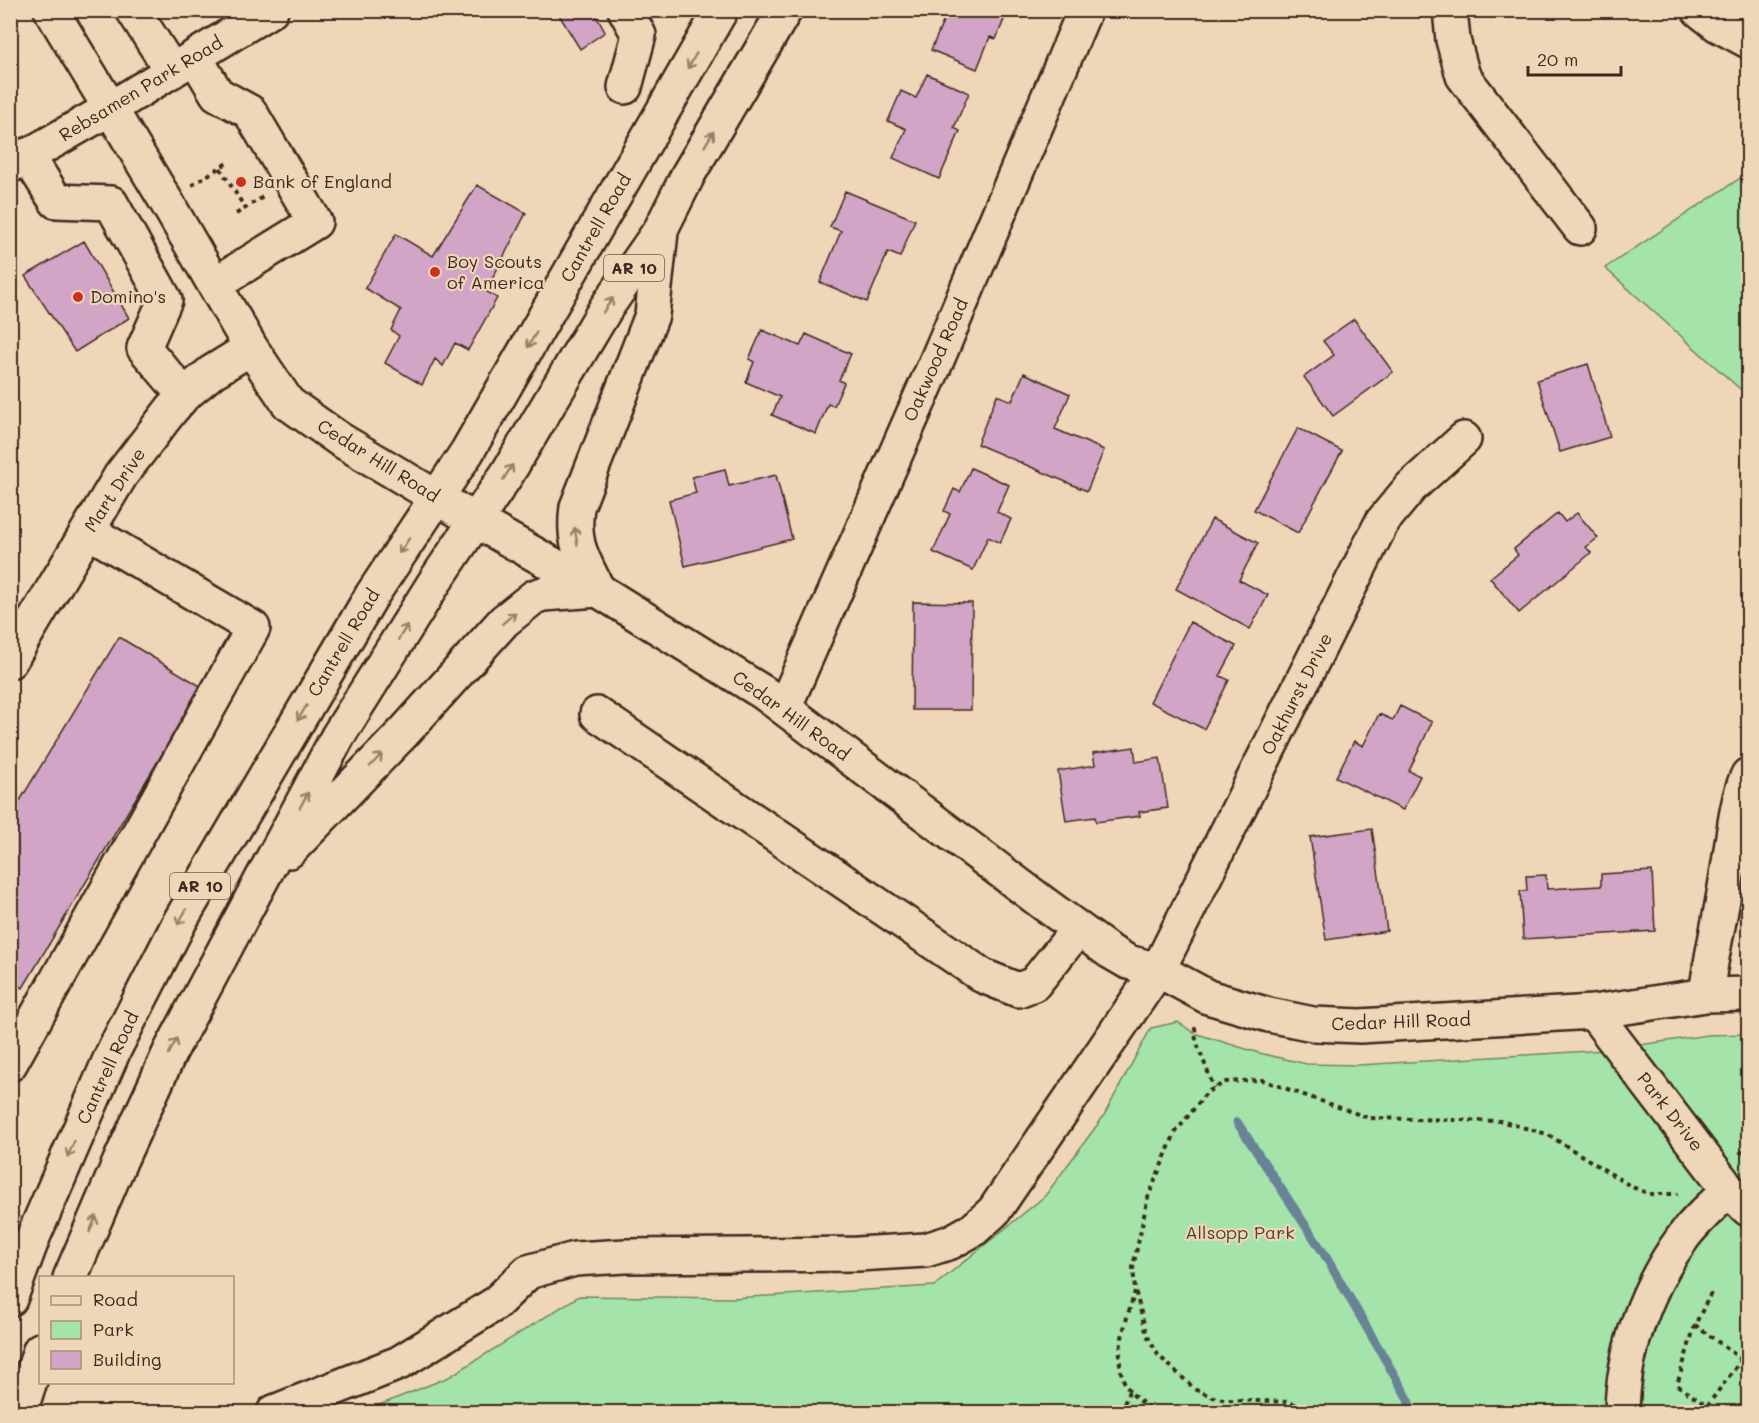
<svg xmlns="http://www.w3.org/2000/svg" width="1759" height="1423" font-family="Mali,sans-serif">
  <rect width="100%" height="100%" fill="#f0d6b8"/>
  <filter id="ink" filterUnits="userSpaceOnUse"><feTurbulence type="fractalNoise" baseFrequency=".0167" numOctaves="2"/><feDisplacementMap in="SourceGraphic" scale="12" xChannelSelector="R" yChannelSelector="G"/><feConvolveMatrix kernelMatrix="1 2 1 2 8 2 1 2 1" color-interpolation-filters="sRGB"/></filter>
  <g filter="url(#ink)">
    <path fill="#a4e3aa" stroke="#708664" stroke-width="1.5" d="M1748 173V396L1605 268Z
      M1178 1022 1194 1033 1259 1053 1307 1064 1359 1065 1606 1050 1708 1035 1748 1034V1412H362L449 1377 579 1296 733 1298 934 1286 1045 1196 1103 1117 1151 1028Z"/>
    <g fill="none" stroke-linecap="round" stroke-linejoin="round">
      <path stroke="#698396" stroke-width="9" d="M1237 1122 1323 1252 1407 1397 1412 1412"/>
    </g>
    <path fill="#d2a4c6" stroke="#3b2a1e" stroke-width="1.5" d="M556 10H593L605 32 580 49Z
      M948 10H1008L996 39 990 37 977 69 931 50Z
      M927 74 969 93 954 128 960 131 939 179 893 158 906 129 888 121 901 91 916 98Z
      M477 185 526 213 486 291 497 298 468 350 455 343 443 366 435 359 422 385 385 363 399 336 391 330 401 310 365 288 396 234 433 256Z
      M845 191 915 220 900 257 888 252 867 302 820 282 841 231 830 227Z
      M84 241 129 318 75 352 25 276Z
      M1354 319 1393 372 1333 416 1304 377 1334 355 1323 341Z
      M762 330 800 346 806 334 851 354 839 380 844 383 834 406 828 404 816 434 772 415 780 397 746 382 754 362 749 359Z
      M1588 364 1610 437 1560 452 1537 380Z
      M1024 373 1070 394 1055 429 1104 450 1087 491 977 444 997 395 1012 401Z
      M1298 428 1342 451 1298 533 1254 510Z
      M971 468 1009 485 997 512 1011 519 1000 543 988 537 973 570 933 552 950 514 944 511 954 489 960 492Z
      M725 469 729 486 776 475 792 539 685 566 669 500 696 493 692 477Z
      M1558 513 1565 522 1577 513 1598 538 1586 547 1591 553 1519 613 1490 578 1518 555 1514 549Z
      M1212 519 1258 543 1239 580 1268 595 1250 629 1176 589Z
      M913 602 972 603 971 710H912Z
      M1190 622 1236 646 1220 676 1229 680 1204 729 1150 702Z
      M119 637 202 687 23 988 10 981V817Z
      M1400 706 1432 722 1409 771 1420 776 1403 810 1336 777 1354 741 1363 746 1379 714 1393 720Z
      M1134 747 1136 762 1160 758 1168 808 1139 812 1140 816 1096 822 1095 817 1066 821 1058 771 1095 765 1093 753Z
      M1372 829 1387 931 1326 940 1310 837Z
      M1652 871 1655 931 1523 939 1520 891H1527L1526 876 1546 875 1547 889 1601 886V874Z"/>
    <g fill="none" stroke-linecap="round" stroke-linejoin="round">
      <defs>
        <path id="minor" d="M51 10 166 201 251 348 288 403 339 439 476 521 598 590 764 693 1043 903 1109 951 1128 962 1158 970 1208 997 1269 1015 1313 1024 1360 1026 1593 1012 1706 995 1748 994
          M133 10 172 71
          M625 10 639 35 625 87
          M1450 10 1453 40 1463 76 1580 228
          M1699 10 1718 25 1748 41
          M195 57 217 94 250 112 315 222 215 284
          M27 155 56 201 111 203 165 300 144 348 184 395
          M10 166 111 108 271 10
          M10 661 121 475 171 410 184 395 212 372 251 348
          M784 708 937 360 1085 10
          M597 714 983 976 1018 990 1034 984 1078 929
          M1706 995C1711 955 1721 916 1727 875 1732 849 1736 797 1748 775
          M1593 1012 1729 1190 1748 1209
          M10 1064 253 628 88 531
          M274 1412 399 1363 495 1304 528 1272 575 1259 626 1256 857 1254 926 1250 951 1242 974 1229 994 1211 1158 970 1382 522 1411 487 1464 439
          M1622 1412C1623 1350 1647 1286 1684 1236 1697 1219 1714 1204 1729 1190"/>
        <path id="major" d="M289 851 405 731 504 621 534 597 543 594 598 590C582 557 572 544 577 507L652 315 661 232
          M70 1278 121 1159 170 1052 338 736 434 583 507 474 606 308 661 229 689 173 785 10
          M10 1299 34 1235 114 1050 180 921 372 595 467 452 721 10
          M20 1412 40 1350"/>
      </defs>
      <use href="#minor" stroke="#3b2a1e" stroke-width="38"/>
      <use href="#major" stroke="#3b2a1e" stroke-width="38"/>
      <path stroke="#3b2a1e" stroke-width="4" stroke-dasharray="4.5 4.5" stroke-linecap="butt" d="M220 168 245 208
        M192 185 227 163
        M236 214 263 197
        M1195 1027 1196 1041 1214 1088
        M1740 1154 1748 1145
        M1135 1291C1127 1320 1108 1364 1130 1391 1136 1399 1147 1406 1155 1412
        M1711 1293 1695 1325 1677 1385 1707 1406 1748 1351
        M1695 1325 1741 1359
        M1121 1412 1129 1391
        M1312 1412 1290 1402 1228 1400 1213 1397 1196 1390 1158 1355 1147 1335 1135 1290 1133 1267 1148 1197 1175 1133 1207 1092 1226 1082 1262 1080 1369 1118 1500 1121 1547 1134 1632 1187 1650 1194H1678"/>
      <use href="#minor" stroke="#f0d6b8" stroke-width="33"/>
      <use href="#major" stroke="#f0d6b8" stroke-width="33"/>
    </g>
    <defs><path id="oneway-shaft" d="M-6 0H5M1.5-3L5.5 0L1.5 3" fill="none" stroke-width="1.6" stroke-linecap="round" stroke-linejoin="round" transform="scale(1.5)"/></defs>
    <g stroke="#96806b">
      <use href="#oneway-shaft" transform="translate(692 61) rotate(120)"/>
      <use href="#oneway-shaft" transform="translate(709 139) rotate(-59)"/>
      <use href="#oneway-shaft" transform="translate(608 305) rotate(-56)"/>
      <use href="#oneway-shaft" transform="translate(532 340) rotate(120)"/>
      <use href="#oneway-shaft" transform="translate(508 472) rotate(-58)"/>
      <use href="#oneway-shaft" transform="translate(576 536) rotate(-99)"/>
      <use href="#oneway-shaft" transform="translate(404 546) rotate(124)"/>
      <use href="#oneway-shaft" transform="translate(509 618) rotate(-41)"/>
      <use href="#oneway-shaft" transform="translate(403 632) rotate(-58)"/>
      <use href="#oneway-shaft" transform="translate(302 713) rotate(121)"/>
      <use href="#oneway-shaft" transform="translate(376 760) rotate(-46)"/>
      <use href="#oneway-shaft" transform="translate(304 800) rotate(-62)"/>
      <use href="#oneway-shaft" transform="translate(182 917) rotate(120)"/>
      <use href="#oneway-shaft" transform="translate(173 1046) rotate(-63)"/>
      <use href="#oneway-shaft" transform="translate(71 1149) rotate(113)"/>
      <use href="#oneway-shaft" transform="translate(93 1224) rotate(-67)"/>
    </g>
  </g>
  <g fill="#c8321e" stroke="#f0d6b8" stroke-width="2">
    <circle cx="241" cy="182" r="6"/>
    <circle cx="435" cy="272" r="6"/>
    <circle cx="78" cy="297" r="6"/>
  </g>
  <g text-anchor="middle" stroke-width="4.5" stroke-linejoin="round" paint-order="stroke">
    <g fill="#f0d6b8" stroke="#715e4c" stroke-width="1.5">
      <rect x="604" y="255" width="60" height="26" rx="4.5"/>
      <rect x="170" y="873" width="60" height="26" rx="4.5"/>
    </g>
    <g font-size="16" font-weight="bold" fill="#3b2a1e">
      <text x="634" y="274">AR 10</text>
      <text x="200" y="892">AR 10</text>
    </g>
    <g font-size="18" fill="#3b2a1e" stroke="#f0d6b8">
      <text transform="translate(141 89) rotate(-31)" y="6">Rebsamen Park Road</text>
      <text transform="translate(596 228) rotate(-60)" y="6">Cantrell Road</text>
      <text transform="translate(936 360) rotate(-66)" y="6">Oakwood Road</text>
      <text transform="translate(378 461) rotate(32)" y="6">Cedar Hill Road</text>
      <text transform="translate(115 490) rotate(-57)" y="6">Mart Drive</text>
      <text transform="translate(344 643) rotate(-59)" y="6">Cantrell Road</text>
      <text transform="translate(1297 694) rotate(-63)" y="6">Oakhurst Drive</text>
      <text transform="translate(791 716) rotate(36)" y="6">Cedar Hill Road</text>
      <text transform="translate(1401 1022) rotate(-2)" y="6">Cedar Hill Road</text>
      <text transform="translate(108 1068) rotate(-65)" y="6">Cantrell Road</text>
      <text transform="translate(1670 1112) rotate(52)" y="6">Park Drive</text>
    </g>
    <g font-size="18" fill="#3b2a1e" stroke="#f0d6b8" text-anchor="start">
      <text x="253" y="188">Bank of England</text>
      <text x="447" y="268">Boy Scouts<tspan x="447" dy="21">of America</tspan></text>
      <text x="90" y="303">Domino's</text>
    </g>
    <g font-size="18" fill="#4b4633" stroke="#f0d6b8">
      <text x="1240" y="1239">Allsopp Park</text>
    </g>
  </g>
  <rect width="1759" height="1423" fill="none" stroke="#f0d6b8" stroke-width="36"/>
  <rect x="18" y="18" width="1723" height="1387" fill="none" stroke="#3b2a1e" stroke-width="2" filter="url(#ink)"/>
  <rect x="39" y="1276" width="195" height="108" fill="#f0d6b8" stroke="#a8917a" stroke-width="1.5"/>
  <rect x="51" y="1296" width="30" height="9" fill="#f0d6b8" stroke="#a8917a" stroke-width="1.5"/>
  <text x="93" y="1306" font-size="18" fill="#3b2a1e">Road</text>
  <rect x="51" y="1321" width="30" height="18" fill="#a4e3aa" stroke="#a8917a" stroke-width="1.5"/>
  <text x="93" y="1336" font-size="18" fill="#3b2a1e">Park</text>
  <rect x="51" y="1351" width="30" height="18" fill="#d2a4c6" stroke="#a8917a" stroke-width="1.5"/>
  <text x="93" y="1366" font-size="18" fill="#3b2a1e">Building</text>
  <path d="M1528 66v9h93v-9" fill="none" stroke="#3b2a1e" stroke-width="3"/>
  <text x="1537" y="66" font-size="18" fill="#3b2a1e" stroke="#f0d6b8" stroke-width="4.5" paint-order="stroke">20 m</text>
</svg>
